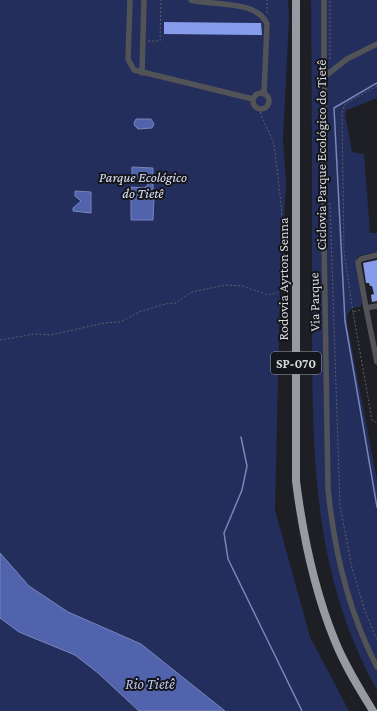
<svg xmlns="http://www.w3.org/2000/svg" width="377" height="711" font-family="'Crimson Pro',serif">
  <rect width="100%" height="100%" fill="#1e1f25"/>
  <path fill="#242e5d" d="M0 0H288L289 18 283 140 286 184 280 290 275 510 310 637 349 711H0Z
    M311 0H377V98L347 110 345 114 352 152 364 154 370 233H377V252L358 256 356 260 362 303 360 307 352 308 347 315V324L377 480V690C305 560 313 426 312 282 312 188 312 94 311 0Z"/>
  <path fill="#5163ac" stroke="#7986ba" d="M136 119H151L154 124 152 128 138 129 135 126 134 123Z
    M132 167 153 168V189L147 191 146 196 154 198 153 220H131V187L144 188 148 185V181L145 178H132Z
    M75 191 91 192V213L73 211V208L81 201 75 196Z
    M0 553 29 586 68 612 141 644 225 711H139L98 673 75 655 19 632 0 618Z"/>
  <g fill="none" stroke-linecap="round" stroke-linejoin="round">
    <path stroke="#7986ba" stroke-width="1.5" d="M377 83 334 108 345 321 377 507
      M241 437 247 466 242 490 224 533 228 559 302 711"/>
  </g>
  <path fill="#879cea" d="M164 22 261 23 262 35 164 34Z
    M377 260V301L372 302 371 295 374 294 372 286H370L369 283H366L363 263Z"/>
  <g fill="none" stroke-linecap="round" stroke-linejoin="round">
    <path stroke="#5e5f64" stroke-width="1" stroke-dasharray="2 2" stroke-linecap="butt" d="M267 13V0
      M148 41H160L161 0
      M330 59V0
      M330 203 340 506 352 568 365 611 377 640
      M360 310 353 312 372 420 377 423
      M353 312 344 252 342 112 345 104 377 86
      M0 340 35 334 51 335 104 323 120 322 139 312 165 304 176 303 192 292 226 285 242 286 268 295 277 293C293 276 277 172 274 145 271 133 262 122 260 110"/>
    <path stroke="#525356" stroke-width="5.5" d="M130 0 128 59 134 70 253 99
      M191 0C215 6 257 0 267 24L264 94
      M324 0V239L328 488C334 551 348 611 377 667
      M142 73 144 0
      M324 77 347 59 377 44
      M253 101a8 8 0 1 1 16 0a8 8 0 1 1-16 0Z
      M377 255 361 259 358 262 366 308 377 362
      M366 308 377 306"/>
    <path stroke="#989aa1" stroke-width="8" d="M296 0V481C303 536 314 590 335 641 345 666 359 688 373 711"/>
  </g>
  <g text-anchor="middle" stroke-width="4" stroke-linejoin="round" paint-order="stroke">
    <rect fill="#15161b" stroke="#9c9ea1" stroke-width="1" x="271" y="352" width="50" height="22" rx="3"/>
    <g font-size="13" font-weight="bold" fill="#d6d8db">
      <text x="296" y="368">SP-070</text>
    </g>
    <g font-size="14" fill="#d6d8db" stroke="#15161b">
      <text transform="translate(321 155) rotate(-90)" y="5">Ciclovia Parque Ecológico do Tietê</text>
      <text transform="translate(283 279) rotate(-90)" y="5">Rodovia Ayrton Senna</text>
      <text transform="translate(314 302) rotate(-91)" y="5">Via Parque</text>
    </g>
    <g font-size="14" font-style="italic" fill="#dbe2f7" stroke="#15161b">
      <text x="143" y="182">Parque Ecológico<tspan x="143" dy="16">do Tietê</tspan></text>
    </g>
    <g font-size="15" font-style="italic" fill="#bbc7f0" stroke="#15161b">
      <text x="150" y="689">Rio Tietê</text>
    </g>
  </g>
</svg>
